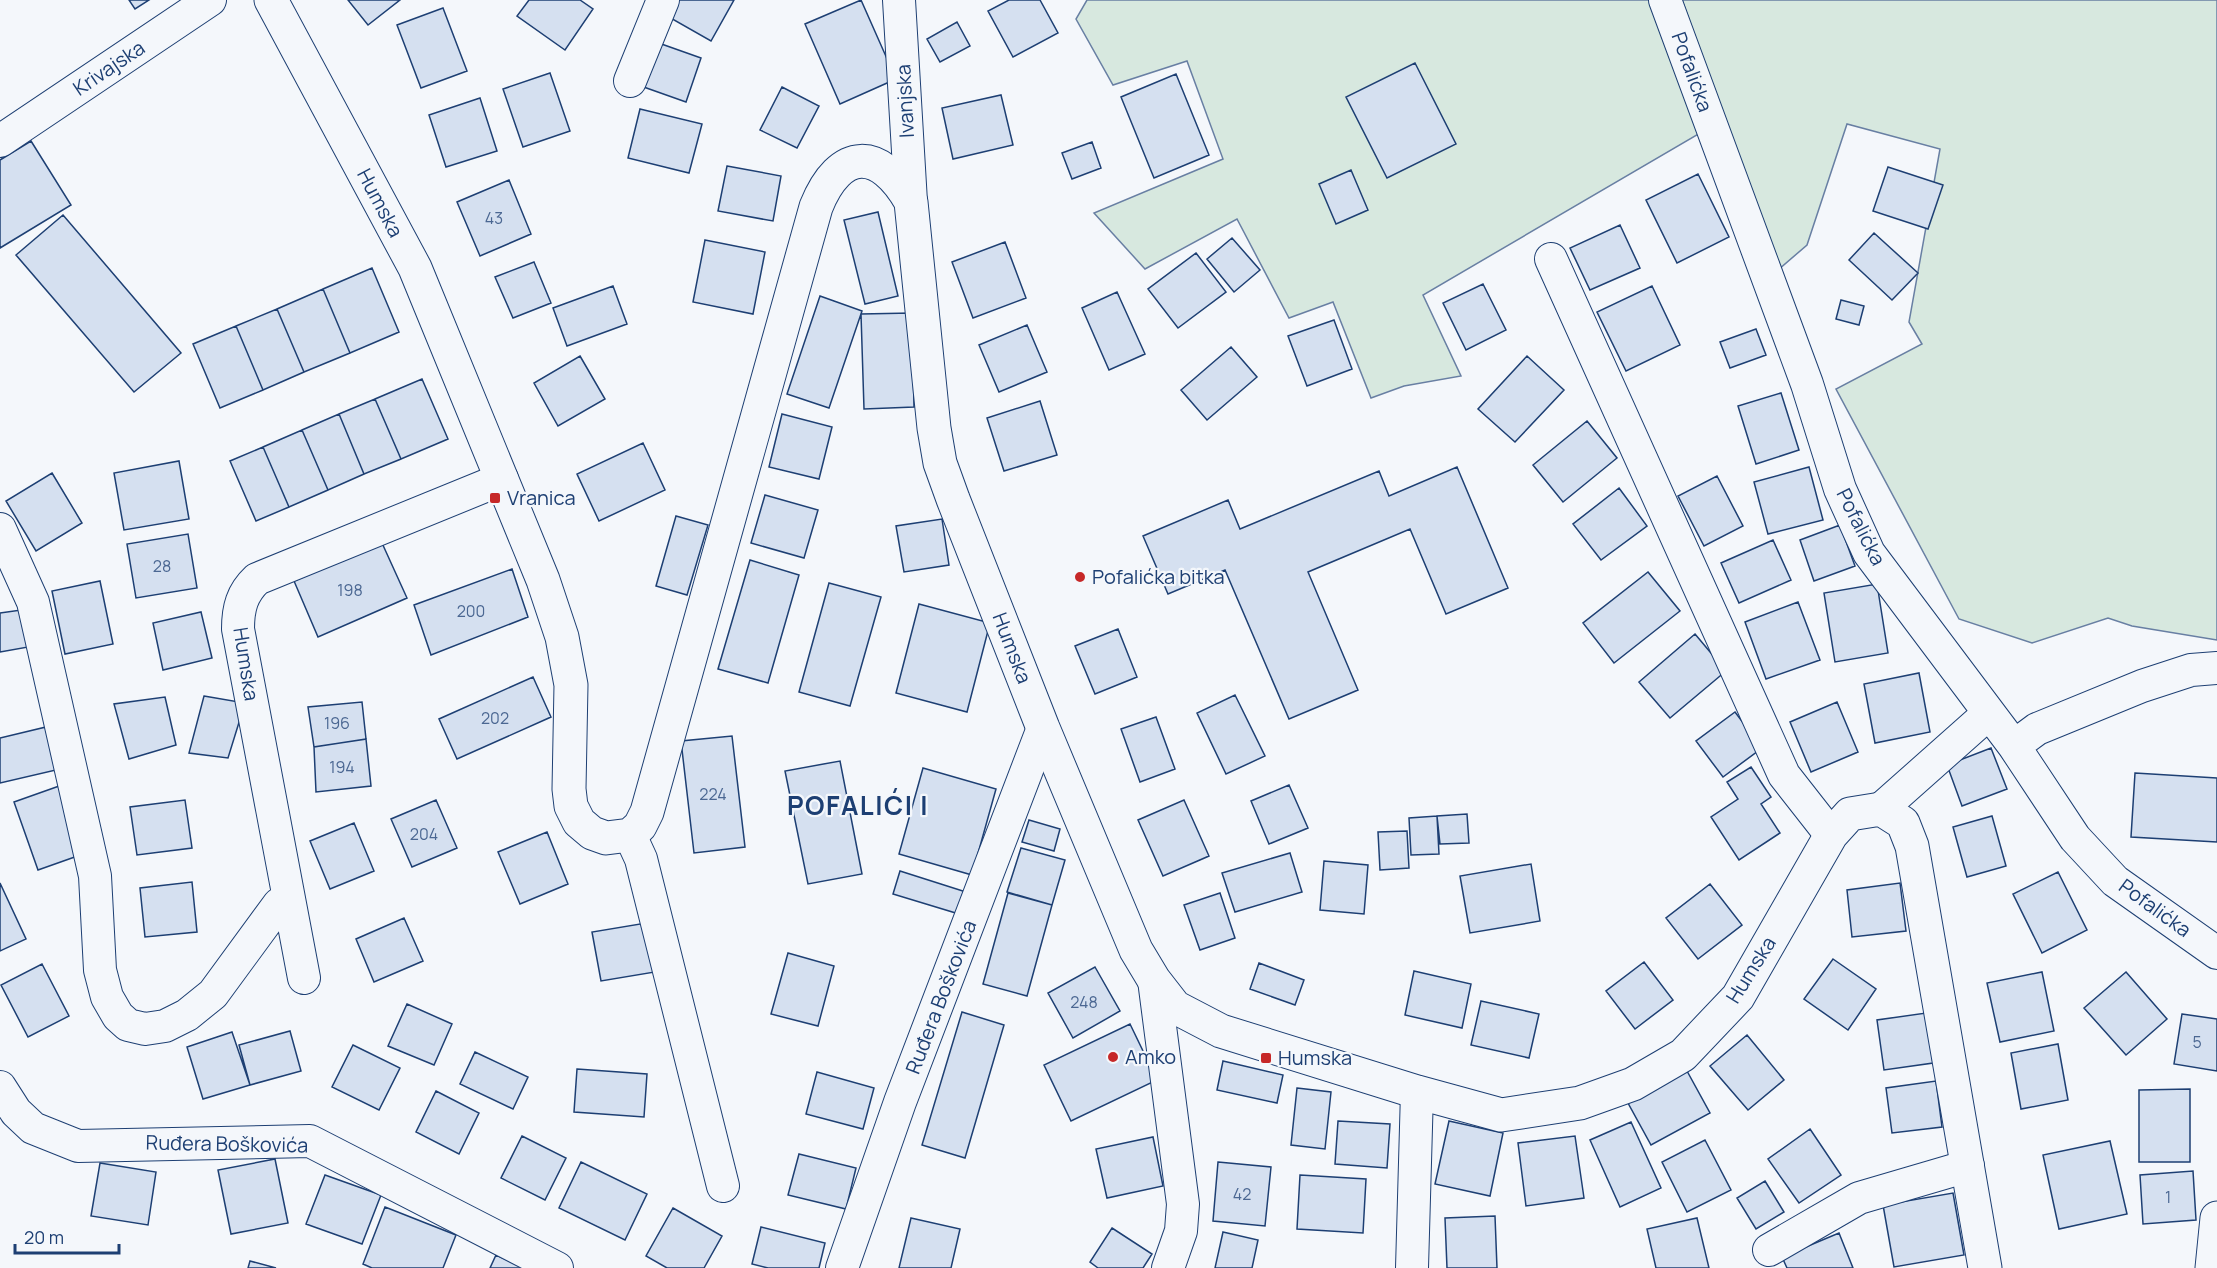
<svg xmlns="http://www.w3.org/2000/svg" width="2217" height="1268" font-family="Manrope,sans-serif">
  <rect width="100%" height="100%" fill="#f4f7fb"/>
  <path fill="#d7e8df" stroke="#687fa3" stroke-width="1.5" d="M1087 0H1653L1702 132 1423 295 1461 376 1404 386 1371 398 1333 302 1289 318 1237 219 1145 269 1094 213 1223 159 1187 61 1113 85 1076 19Z
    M1682 0H2217V640L2132 626 2108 618 2032 643 1959 619 1836 389 1922 344 1909 322 1940 149 1847 124 1807 245 1778 270Z"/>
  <path fill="#d5e0f0" stroke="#1d3f73" stroke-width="1.5" d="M129 0H149L135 9Z
    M348 0H400L368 25Z
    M529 0H580L593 9 565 50 517 16Z
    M676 0H734L711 41 667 16Z
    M861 0 896 79 840 104 805 24Z
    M1009 0H1040L1058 33 1013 57 988 11Z
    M443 8 467 71 421 88 397 25Z
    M957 22 970 46 940 62 927 39Z
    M653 41 701 58 686 102 638 85Z
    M1415 63 1456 144 1387 178 1346 97Z
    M550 73 570 131 523 147 503 89Z
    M1176 74 1209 155 1154 178 1121 97Z
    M782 87 819 106 797 148 760 130Z
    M1001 95 1013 145 953 159 942 108Z
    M480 98 497 151 446 167 429 115Z
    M640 109 702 124 689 173 628 158Z
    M31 141 71 205 0 248V160Z
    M1092 142 1101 168 1072 179 1062 153Z
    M727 166 781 176 773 221 718 211Z
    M1888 167 1943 185 1928 229 1873 211Z
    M1351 170 1368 210 1336 224 1319 184Z
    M1698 174 1729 237 1677 263 1646 200Z
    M509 180 531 234 480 256 457 202Z
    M878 212 898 296 865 304 844 220Z
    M63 215 181 353 134 392 16 255Z
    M1620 225 1640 268 1590 290 1570 248Z
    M1874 233 1918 273 1892 300 1849 260Z
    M1232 238 1260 270 1234 292 1207 259Z
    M705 240 765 252 753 314 693 302Z
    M1005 242 1026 298 973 318 952 262Z
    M1196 253 1226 292 1178 328 1148 289Z
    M534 262 551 303 513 318 495 277Z
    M372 268 399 332 350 353 323 289Z
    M1483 284 1506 330 1466 350 1443 303Z
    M613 286 627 324 567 346 553 308Z
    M1652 286 1680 345 1626 371 1597 312Z
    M323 289 350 353 304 372 277 309Z
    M1117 292 1145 354 1109 370 1082 308Z
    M820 296 862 311 829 408 787 394Z
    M1841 300 1864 306 1859 325 1836 319Z
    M277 309 304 372 263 390 236 326Z
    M912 313 914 407 864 409 861 314Z
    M1334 320 1352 369 1307 386 1288 336Z
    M1027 325 1047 372 999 392 979 345Z
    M236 326 263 390 220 408 193 344Z
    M1756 329 1766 355 1730 368 1720 342Z
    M1231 347 1257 377 1207 420 1181 390Z
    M580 356 605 399 558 426 534 383Z
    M1527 356 1564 390 1515 442 1478 409Z
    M422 379 448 439 401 459 375 399Z
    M1781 393 1799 450 1756 464 1738 406Z
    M375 399 401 459 364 474 339 414Z
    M1040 401 1057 455 1004 471 987 418Z
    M339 414 364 474 328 490 302 430Z
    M782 414 832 427 819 479 769 467Z
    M1587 421 1617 458 1563 502 1533 465Z
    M302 430 328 490 289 507 263 447Z
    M643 443 665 490 599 521 577 474Z
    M263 447 289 507 256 521 230 461Z
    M179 461 189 519 124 530 114 473Z
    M1457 467 1508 588 1446 614 1410 529 1308 572 1358 690 1289 719 1225 570 1168 594 1143 536 1228 500 1240 529 1379 471 1389 496Z
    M1809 467 1823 520 1768 534 1754 482Z
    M52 473 82 523 36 551 6 501Z
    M1717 476 1743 526 1704 546 1678 496Z
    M1619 488 1647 526 1601 560 1573 524Z
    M765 495 818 510 804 558 751 543Z
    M676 516 708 525 687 595 656 586Z
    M942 519 949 565 904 572 896 526Z
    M1840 525 1855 566 1814 581 1800 540Z
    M188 534 197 588 136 598 127 544Z
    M1773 540 1791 580 1739 603 1721 563Z
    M382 543 407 598 318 637 294 581Z
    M750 560 799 575 768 683 718 669Z
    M512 569 528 617 431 655 414 605Z
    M1648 572 1680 611 1614 663 1583 623Z
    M100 581 113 644 65 654 52 591Z
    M829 583 881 597 850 706 799 692Z
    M1877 584 1888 653 1835 662 1824 593Z
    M1798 602 1820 660 1766 679 1745 622Z
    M919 604 990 623 967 712 896 693Z
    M28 609 34 646 0 652V613Z
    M201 612 212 658 163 670 153 623Z
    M1118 629 1137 677 1095 694 1075 646Z
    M1695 634 1726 671 1670 718 1639 682Z
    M1919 673 1930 732 1875 743 1864 684Z
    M533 677 551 717 457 759 439 719Z
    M1235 695 1265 756 1226 774 1197 713Z
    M204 696 245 703 228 758 189 753Z
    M165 697 176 745 129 759 114 704Z
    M362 702 366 739 314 747 308 707Z
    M1837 702 1858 752 1811 772 1790 722Z
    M1735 712 1762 748 1723 777 1696 741Z
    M1156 717 1175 769 1140 782 1121 729Z
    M46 727 56 770 0 783V738Z
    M732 736 745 847 694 853 681 741Z
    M366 739 371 786 316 792 314 747Z
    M1991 748 2007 789 1962 806 1947 765Z
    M840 761 862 874 808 884 785 771Z
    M1751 767 1771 797 1761 804 1780 833 1739 860 1711 817 1738 799 1727 782Z
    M923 768 996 789 972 875 899 854Z
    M2135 773 2217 778V842L2131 837Z
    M62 785 86 853 38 870 14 802Z
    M1289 785 1308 828 1269 844 1251 801Z
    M185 800 192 848 137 855 130 807Z
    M436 800 457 848 412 867 391 819Z
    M1184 800 1209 856 1163 876 1138 820Z
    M1467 814 1469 843 1440 844 1437 816Z
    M1437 816 1439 854 1411 855 1409 818Z
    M1992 816 2006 866 1967 877 1953 827Z
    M1029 820 1060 829 1054 851 1022 842Z
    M354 823 374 871 330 889 310 841Z
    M1407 831 1409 868 1380 870 1378 832Z
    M547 832 568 884 520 904 498 852Z
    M1021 848 1065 860 1052 905 1007 892Z
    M1290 853 1302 892 1235 912 1222 873Z
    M1324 861 1368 865 1364 914 1320 910Z
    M1531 864 1540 921 1470 933 1460 876Z
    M900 871 966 892 959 914 893 894Z
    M2058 872 2087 930 2042 953 2013 894Z
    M192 882 197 932 145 937 140 888Z
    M0 883 26 939 0 951Z
    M1900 883 1906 931 1852 937 1847 890Z
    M1710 884 1742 925 1698 959 1666 918Z
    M1008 893 1052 905 1027 996 983 984Z
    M1220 893 1235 938 1200 950 1184 905Z
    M404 918 423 961 374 982 356 939Z
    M646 923 655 972 601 981 592 932Z
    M788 953 834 966 818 1026 771 1014Z
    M1833 959 1876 989 1848 1030 1804 999Z
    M1644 962 1673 1000 1635 1029 1606 991Z
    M1259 963 1304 980 1295 1005 1250 989Z
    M42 964 69 1016 28 1037 1 985Z
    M1095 967 1120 1011 1073 1038 1048 993Z
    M1414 971 1471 984 1462 1028 1405 1015Z
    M2042 972 2054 1031 2000 1042 1987 983Z
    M2126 972 2167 1019 2126 1055 2084 1008Z
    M1481 1001 1539 1014 1529 1058 1471 1045Z
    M407 1004 452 1024 434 1065 388 1046Z
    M962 1012 1004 1025 965 1158 922 1145Z
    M1926 1013 1933 1063 1884 1070 1877 1020Z
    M2182 1014 2217 1019V1071L2174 1064Z
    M1130 1024 1157 1080 1071 1121 1044 1065Z
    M290 1031 301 1071 250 1085 239 1045Z
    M232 1032 250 1085 203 1099 187 1047Z
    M1747 1035 1784 1080 1748 1110 1710 1066Z
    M2058 1044 2068 1100 2021 1109 2011 1053Z
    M353 1045 400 1068 379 1110 332 1087Z
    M475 1052 528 1077 513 1109 460 1084Z
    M1223 1061 1283 1075 1277 1103 1217 1090Z
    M577 1069 647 1074 644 1117 574 1112Z
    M1687 1071 1710 1113 1651 1145 1628 1103Z
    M817 1072 874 1088 863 1129 806 1114Z
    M1936 1081 1942 1127 1892 1133 1886 1088Z
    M1297 1088 1331 1092 1325 1149 1291 1145Z
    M2190 1089V1162H2139V1090Z
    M436 1091 479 1113 459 1154 416 1132Z
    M1338 1121 1390 1124 1387 1168 1335 1164Z
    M1449 1121 1503 1133 1490 1196 1435 1184Z
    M1631 1122 1661 1188 1620 1207 1590 1140Z
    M1810 1129 1841 1175 1799 1203 1768 1159Z
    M522 1136 566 1158 545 1200 501 1178Z
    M1575 1136 1584 1198 1526 1206 1518 1143Z
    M1153 1137 1163 1186 1107 1198 1096 1149Z
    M1705 1140 1731 1190 1687 1212 1662 1162Z
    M2110 1141 2127 1214 2059 1229 2043 1155Z
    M799 1154 856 1168 846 1209 788 1195Z
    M275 1159 288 1223 231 1234 218 1170Z
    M581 1162 647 1194 625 1240 559 1208Z
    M1218 1162 1271 1167 1265 1226 1213 1221Z
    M100 1163 156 1172 148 1225 91 1216Z
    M2193 1171 2196 1220 2143 1224 2140 1175Z
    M325 1175 381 1195 362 1244 306 1224Z
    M1300 1175 1366 1179 1363 1233 1297 1229Z
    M1765 1181 1784 1212 1756 1229 1737 1198Z
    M1953 1193 1964 1255 1894 1267 1883 1205Z
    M385 1207 456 1235 443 1268H372L363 1264Z
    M673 1208 722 1236 704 1268H667L646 1256Z
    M1495 1216 1497 1268H1447L1445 1218Z
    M911 1218 960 1229 951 1268H899Z
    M1697 1218 1709 1268H1656L1647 1229Z
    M761 1227 825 1243 819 1268H768L752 1264Z
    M1112 1228 1152 1254 1143 1268H1098L1090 1262Z
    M1223 1232 1258 1240 1252 1268H1215Z
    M1839 1233 1853 1268H1787L1782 1257Z
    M496 1255 525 1268H490Z
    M250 1261 276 1268H248Z"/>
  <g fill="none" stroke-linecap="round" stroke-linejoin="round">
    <defs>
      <path id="minor" d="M899 0 911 202
        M1665 0 1807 384 1840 489 1869 553 2014 746 2075 838 2115 881 2217 953
        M630 81 663 0
        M0 141 210 0
        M1551 259 1784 775 1831 835
        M0 529 33 602 95 876 100 970 107 997 118 1016 128 1025 145 1029 165 1026 187 1015 213 994 279 904 288 899
        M2014 746 2037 729 2142 686 2191 670 2217 668
        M1881 809 1988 714
        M630 835 641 859 723 1186
        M304 978 238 629C238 608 242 593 257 579L502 479
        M1154 980 1183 1204 1181 1231 1168 1268
        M0 1087 16 1112 33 1128 78 1146 310 1141 557 1268
        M1769 1250 1859 1198 1968 1166
        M842 1268 900 1102 1043 728
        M1412 1268 1417 1092"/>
      <path id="tertiary" d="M271 0 415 268 543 580 562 637 571 685 569 789 571 806 579 822 592 833 606 838 630 835 640 826 647 812 816 207C840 147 880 147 911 202L934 428 940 463 953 499 1043 728 1136 950 1154 980 1175 1007 1221 1031 1417 1092 1501 1115 1580 1103 1633 1084 1683 1055 1738 997 1831 835 1850 814 1881 809 1903 823 1912 846 1985 1268
        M2212 1268 2217 1218"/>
    </defs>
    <use href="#minor" stroke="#1d3f73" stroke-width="34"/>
    <use href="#tertiary" stroke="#1d3f73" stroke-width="35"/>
    <use href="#minor" stroke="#f4f7fb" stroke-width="32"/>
    <use href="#tertiary" stroke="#f4f7fb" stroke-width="33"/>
  </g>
  <g fill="#c62828" stroke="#f4f7fb" stroke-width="2">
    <rect x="489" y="492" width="12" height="12" rx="3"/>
    <circle cx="1080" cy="577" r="6"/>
    <circle cx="1113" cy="1057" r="6"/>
    <rect x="1260" y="1052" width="12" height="12" rx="3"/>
  </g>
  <g text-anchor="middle" stroke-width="4.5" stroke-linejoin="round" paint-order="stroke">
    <g font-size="16" fill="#4b6792">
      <text x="494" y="224">43</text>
      <text x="162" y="572">28</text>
      <text x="350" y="596">198</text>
      <text x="471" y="617">200</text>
      <text x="495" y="724">202</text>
      <text x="337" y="729">196</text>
      <text x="342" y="773">194</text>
      <text x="713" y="800">224</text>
      <text x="424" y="840">204</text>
      <text x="1084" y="1008">248</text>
      <text x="2197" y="1048">5</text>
      <text x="1242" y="1200">42</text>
      <text x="2168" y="1203">1</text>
    </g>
    <g font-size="20" fill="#1d3f73" stroke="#f4f7fb">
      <text transform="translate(109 68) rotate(-34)" y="7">Krivajska</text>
      <text transform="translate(1692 72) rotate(70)" y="7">Pofalićka</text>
      <text transform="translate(905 101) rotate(-93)" y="7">Ivanjska</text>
      <text transform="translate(380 203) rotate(62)" y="7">Humska</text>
      <text transform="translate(1861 527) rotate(63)" y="7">Pofalićka</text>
      <text transform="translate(1012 648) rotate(69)" y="7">Humska</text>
      <text transform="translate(246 664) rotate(81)" y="7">Humska</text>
      <text transform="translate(2155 908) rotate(36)" y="7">Pofalićka</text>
      <text transform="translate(1751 970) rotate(-58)" y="7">Humska</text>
      <text transform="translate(941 997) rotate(-69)" y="7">Ruđera Boškovića</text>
      <text transform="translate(227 1144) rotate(1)" y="7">Ruđera Boškovića</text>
    </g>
    <g font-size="20" fill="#1d3f73" stroke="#f4f7fb" text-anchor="start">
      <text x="507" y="505">Vranica</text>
      <text x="1092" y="584">Pofalićka bitka</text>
      <text x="1125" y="1064">Amko</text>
      <text x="1278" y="1065">Humska</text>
    </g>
    <g font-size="26" font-weight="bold" letter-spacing="1.5" fill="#1d3f73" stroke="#f4f7fb">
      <text x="858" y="815">POFALIĆI I</text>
    </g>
  </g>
  <path d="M15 1244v9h104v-9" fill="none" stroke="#1d3f73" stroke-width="3"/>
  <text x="24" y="1244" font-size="18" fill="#1d3f73" stroke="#f4f7fb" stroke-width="4.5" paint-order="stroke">20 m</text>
</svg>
